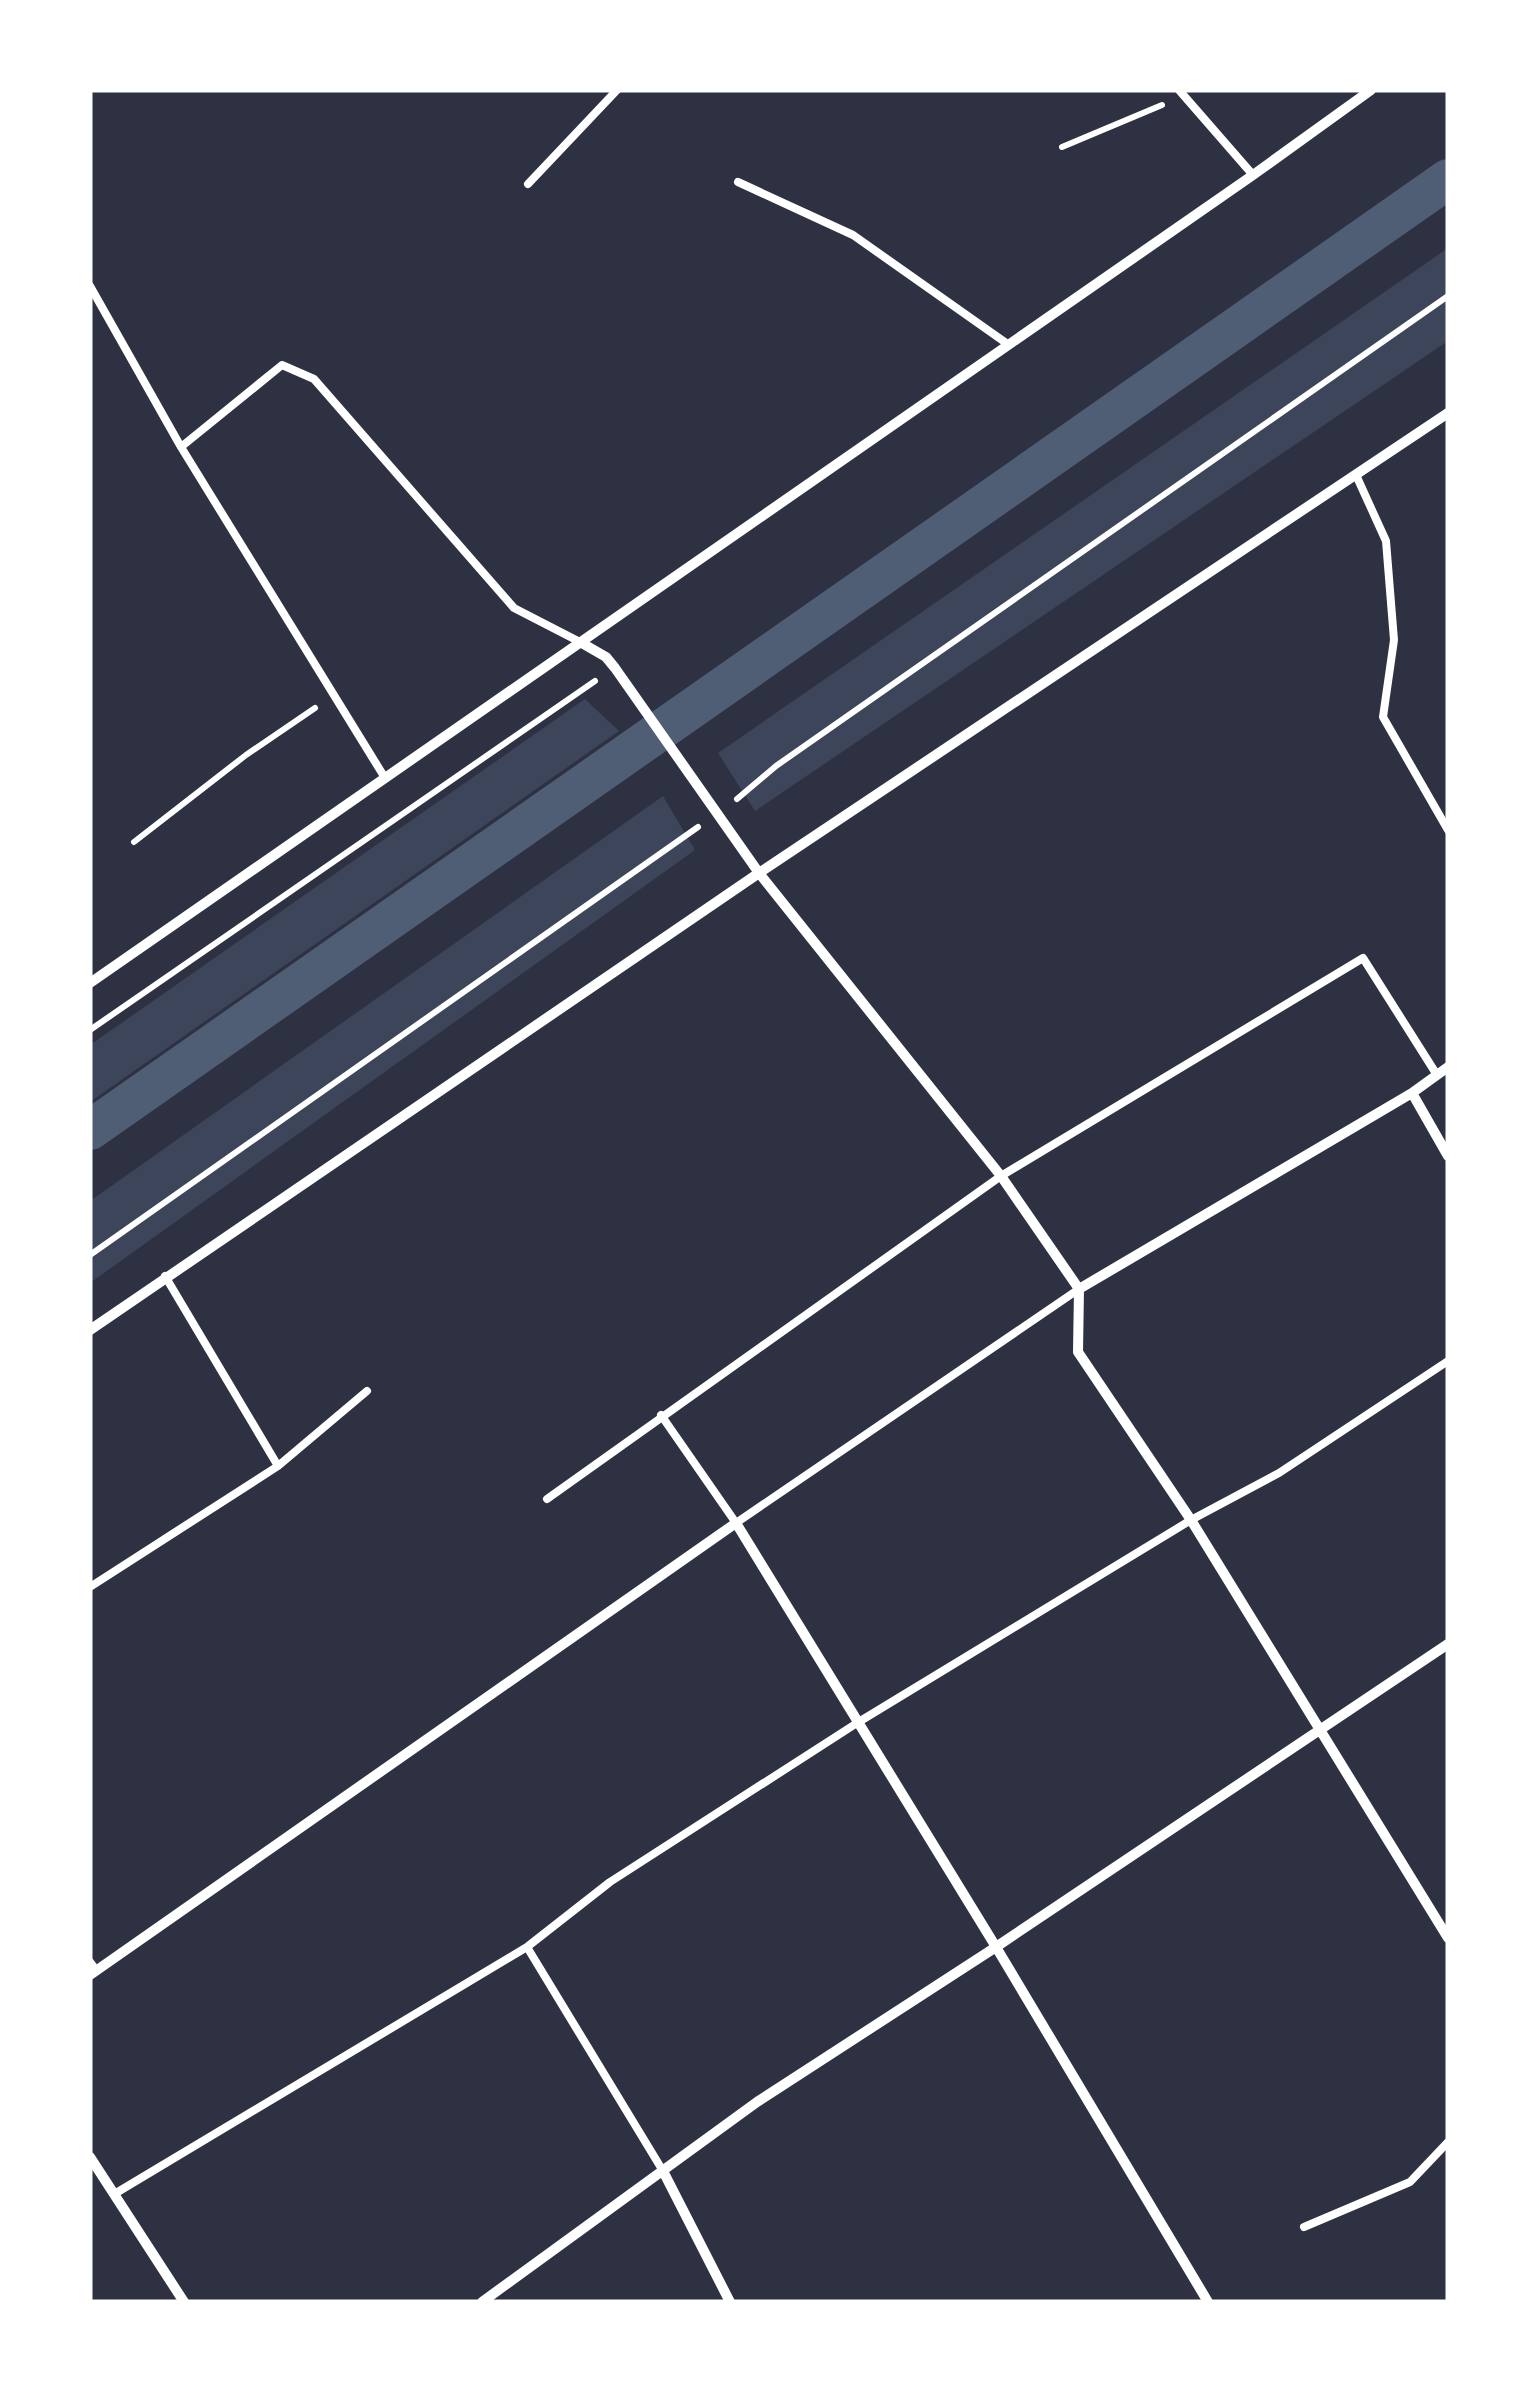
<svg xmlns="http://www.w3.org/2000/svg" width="1538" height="2392" font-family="Jost,sans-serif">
  <rect width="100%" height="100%" fill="#2d3142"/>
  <path fill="#3c4559" d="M1448 248V341L755 811 718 753Z
    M585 699 619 731 90 1102V1045Z
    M663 796 695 850 90 1283V1201Z"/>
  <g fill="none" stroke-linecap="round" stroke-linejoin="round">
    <path stroke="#4f5d75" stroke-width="40" d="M90 1130 1448 179"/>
    <path stroke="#fff" stroke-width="6" d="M1062 147 1162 105
      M737 799 776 766 1448 296
      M134 842 246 755 315 708
      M90 1030 595 681
      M90 1255 698 827"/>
    <path stroke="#fff" stroke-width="8" d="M1179 90 1253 175
      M738 182 853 235 1009 345
      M528 184 617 90
      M90 286 181 447 385 778
      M181 447 282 365 314 379 514 608 580 642
      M1356 475 1386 541 1394 640 1383 717 1448 830
      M165 1276 278 1466
      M661 1415 736 1523 1079 1289
      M547 1499 1001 1176 1363 958 1437 1075
      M90 1587 278 1466 367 1391
      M527 1947 663 2171
      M90 1962 96 1970
      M116 2193 527 1947 610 1882 857 1723 1191 1520 1279 1473 1448 1361
      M1304 2227 1410 2182 1448 2142"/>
    <path stroke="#fff" stroke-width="10" d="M580 642 606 657 615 668 759 873 1001 1176 1079 1289
      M90 983 1253 175 1371 90
      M1412 1093 1448 1156
      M1079 1289 1078 1352 1191 1520 1448 1938
      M1079 1289 1412 1093 1448 1067
      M90 1330 759 873 1448 413
      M90 1975 736 1523 996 1947 1208 2302
      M90 2157 184 2302
      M663 2171 730 2302
      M482 2302 757 2102 996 1947 1448 1644"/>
  </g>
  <rect width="1538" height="2392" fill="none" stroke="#ffffff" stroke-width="185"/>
</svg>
